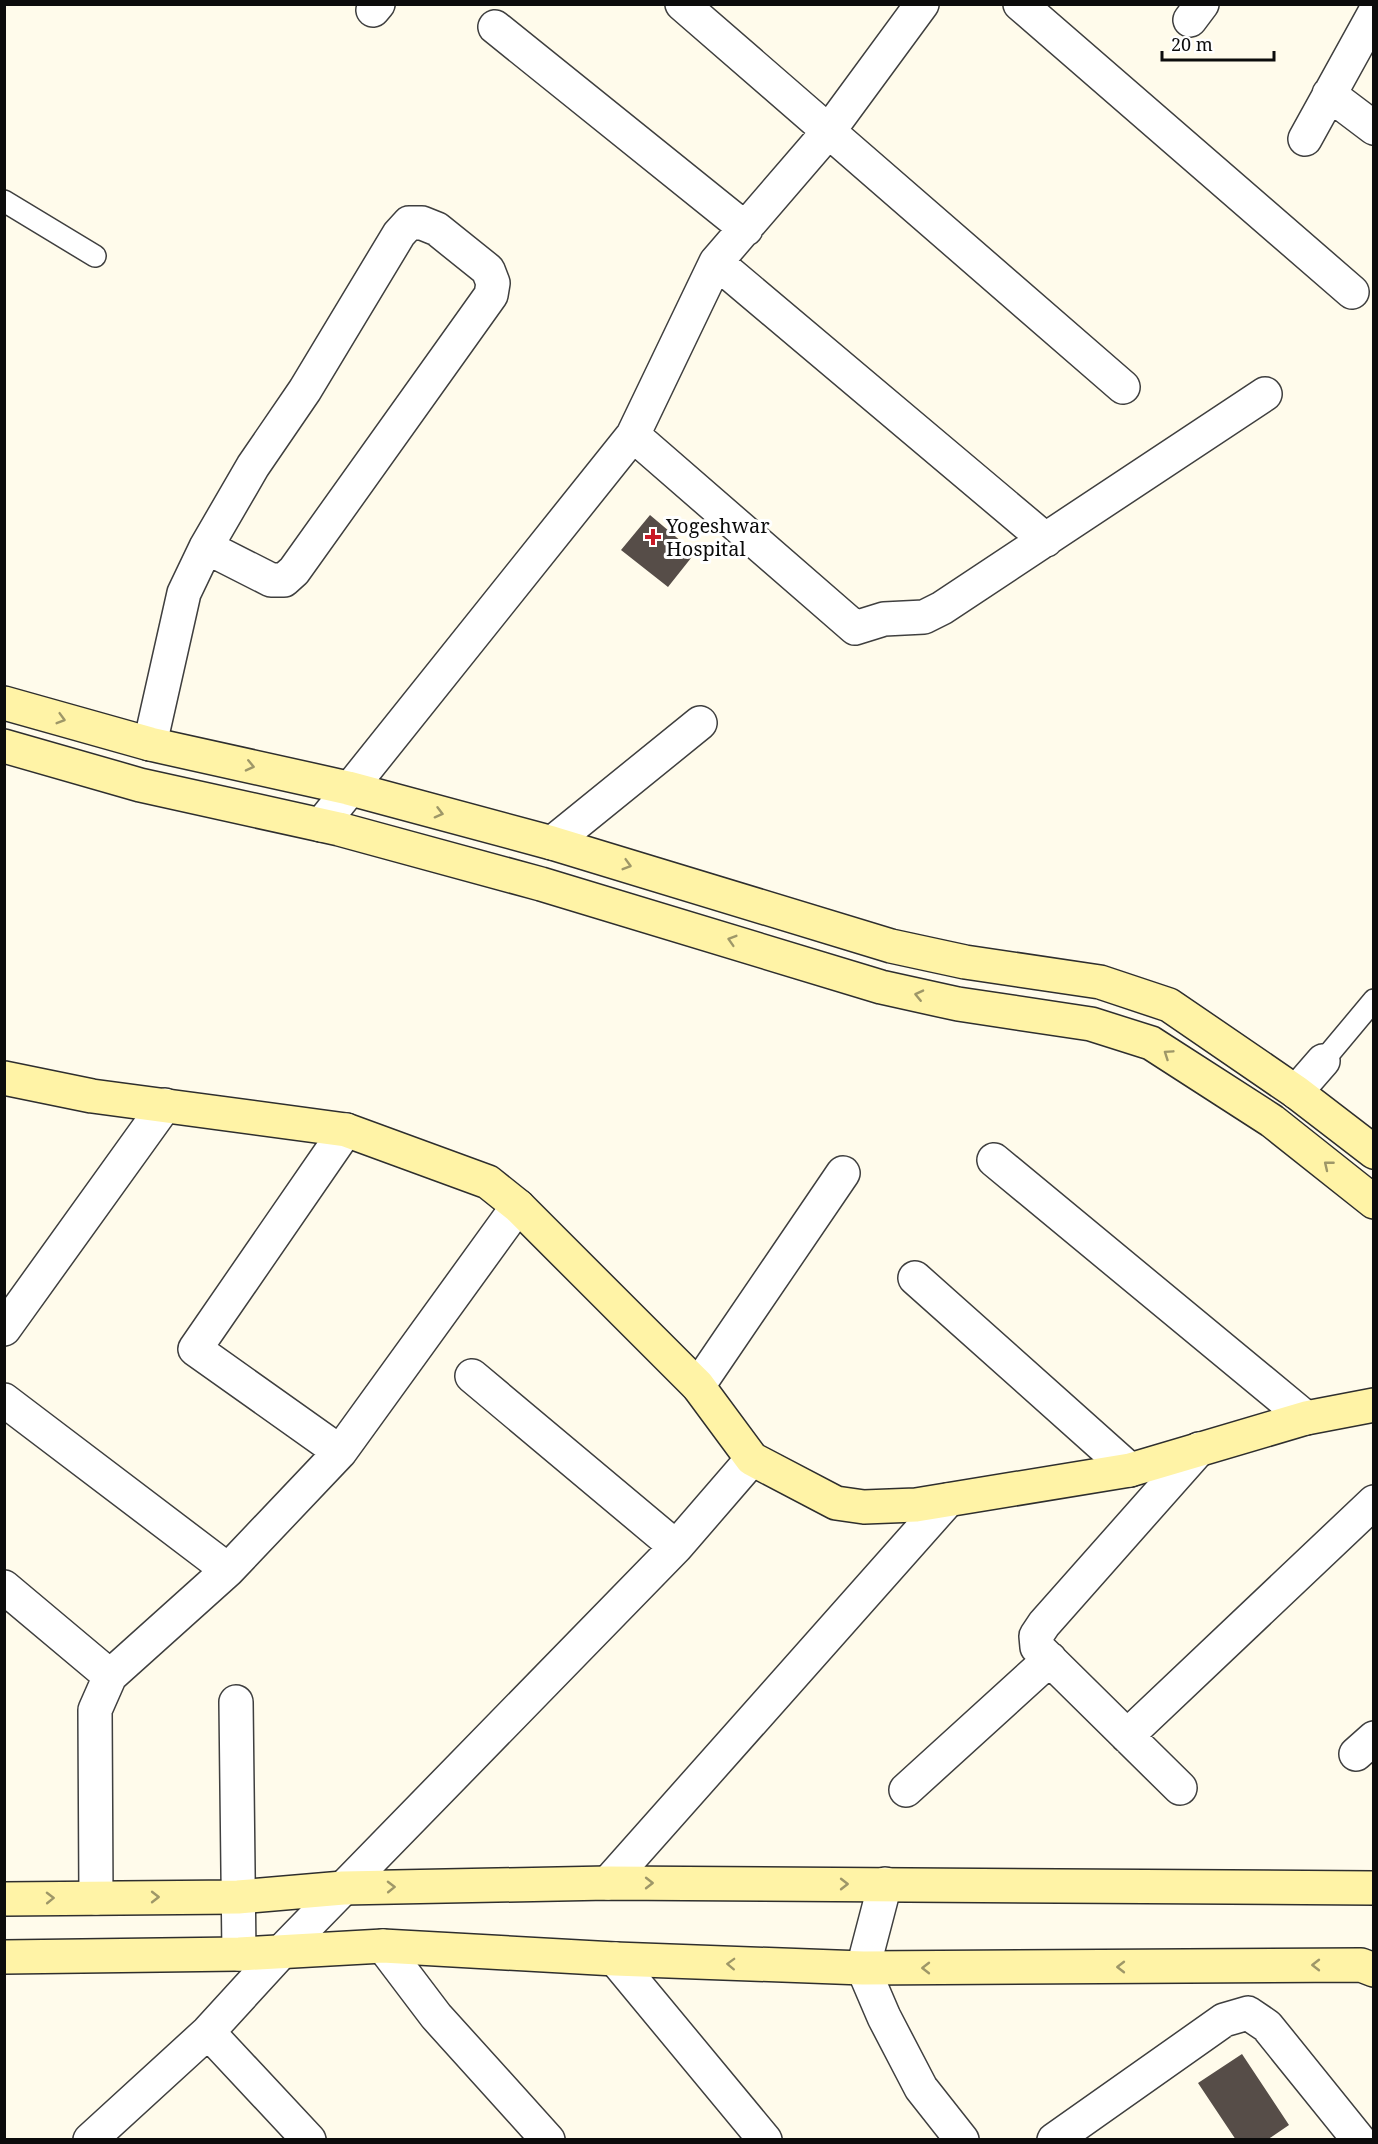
<svg xmlns="http://www.w3.org/2000/svg" width="1378" height="2144" font-family="'Noto Serif',serif">
  <rect width="100%" height="100%" fill="#fffbeb"/>
  <path fill="#564d48" d="M650 515 695 553 668 587 621 550Z
    M1242 2054 1289 2125 1267 2140H1236L1198 2083Z"/>
  <g fill="none" stroke-linecap="round" stroke-linejoin="round">
    <defs>
      <path id="lane" d="M4 201 95 256
        M1323 1061 1374 1000"/>
      <path id="street" d="M682 4 1123 387
        M1020 4 1352 292
        M373 10 378 4
        M1190 20 1202 4
        M495 27 746 229
        M1329 94 1374 128
        M1305 139 1374 14
        M716 262 1046 540
        M633 435 855 628 884 619 924 617 942 608 1265 394
        M150 744 184 593 206 547 253 466 305 390 399 234 409 223H422L437 229 488 270 493 283 491 295 294 571 284 580H271L206 547
        M321 825 633 435 716 262 828 132 922 4
        M552 843 700 723
        M1296 1092 1323 1061
        M346 1130 195 1349 340 1452 518 1206
        M994 1160 1306 1418
        M915 1278 1130 1470
        M4 1329 165 1105
        M472 1376 676 1547
        M698 1386 843 1173
        M4 1400 228 1570
        M4 1587 110 1676
        M236 1702 239 1954
        M1127 1736 1374 1502
        M1356 1754 1374 1738
        M1180 1788 1037 1647 1036 1636 1044 1624 1199 1449
        M906 1790 1050 1659
        M608 1883 948 1500
        M885 1884 863 1968 884 2017 921 2088 962 2140
        M96 1898 95 1710 110 1676 228 1570 340 1452
        M383 1946 436 2016 548 2140
        M615 1959 765 2140
        M208 2032 309 2140
        M90 2140 208 2032 282 1951 676 1547 752 1459
        M1054 2140 1224 2020 1248 2013 1267 2026 1359 2140"/>
      <path id="secondary" d="M4 703 150 744 348 788 552 843 891 946 965 962 1100 982 1169 1005 1296 1092 1374 1152
        M4 746 140 785 339 829 541 884 881 987 958 1004 1091 1024 1151 1043 1272 1121 1374 1202
        M4 1078 92 1096 346 1130 488 1182 518 1206 698 1386 752 1459 836 1503 864 1507 916 1505 1130 1470 1306 1418 1374 1405
        M4 1899 238 1897 343 1888 608 1883 1374 1888
        M4 1957 239 1954 383 1946 615 1959 863 1968 1361 1965 1374 1970"/>
    </defs>
    <use href="#lane" stroke="#3f3f3f" stroke-width="24"/>
    <use href="#street" stroke="#3f3f3f" stroke-width="36"/>
    <use href="#secondary" stroke="#2e2e2e" stroke-width="36"/>
    <use href="#lane" stroke="#fff" stroke-width="21"/>
    <use href="#street" stroke="#fff" stroke-width="33"/>
    <use href="#secondary" stroke="#fff3a6" stroke-width="33"/>
  </g>
  <defs><path id="oneway-chevron" d="M-2-3.5L2.5 0L-2 3.5" fill="none" stroke-width="1.6" stroke-linecap="round" stroke-linejoin="round" transform="scale(1.5)"/></defs>
  <g stroke="#9e9768">
    <use href="#oneway-chevron" transform="translate(61 719) rotate(16)"/>
    <use href="#oneway-chevron" transform="translate(250 766) rotate(13)"/>
    <use href="#oneway-chevron" transform="translate(439 813) rotate(15)"/>
    <use href="#oneway-chevron" transform="translate(627 865) rotate(16)"/>
    <use href="#oneway-chevron" transform="translate(732 940) rotate(-163)"/>
    <use href="#oneway-chevron" transform="translate(919 995) rotate(-167)"/>
    <use href="#oneway-chevron" transform="translate(1168 1054) rotate(-146)"/>
    <use href="#oneway-chevron" transform="translate(1328 1165) rotate(-141)"/>
    <use href="#oneway-chevron" transform="translate(649 1883)"/>
    <use href="#oneway-chevron" transform="translate(844 1884)"/>
    <use href="#oneway-chevron" transform="translate(391 1887) rotate(-1)"/>
    <use href="#oneway-chevron" transform="translate(155 1897)"/>
    <use href="#oneway-chevron" transform="translate(50 1898) rotate(-1)"/>
    <use href="#oneway-chevron" transform="translate(731 1964) rotate(-178)"/>
    <use href="#oneway-chevron" transform="translate(1316 1965) rotate(180)"/>
    <use href="#oneway-chevron" transform="translate(1121 1967) rotate(180)"/>
    <use href="#oneway-chevron" transform="translate(926 1968) rotate(180)"/>
  </g>
  <path fill="#c81926" stroke="#fff" stroke-width="2" d="M650 528h6v6h6v6h-6v6h-6v-6h-6v-6h6z"/>
  <g text-anchor="middle" stroke-width="6" stroke-linejoin="round" paint-order="stroke">
    <g font-size="20" fill="#0c0c0c" stroke="#fff" text-anchor="start">
      <text x="666" y="533">Yogeshwar<tspan x="666" dy="23">Hospital</tspan></text>
    </g>
  </g>
  <rect width="1378" height="2144" fill="none" stroke="#0c0c0c" stroke-width="12"/>
  <path d="M1162 51v9h112v-9" fill="none" stroke="#0c0c0c" stroke-width="3"/>
  <text x="1171" y="51" font-size="18" fill="#0c0c0c" stroke="#ffffff" stroke-width="4.5" paint-order="stroke">20 m</text>
</svg>
